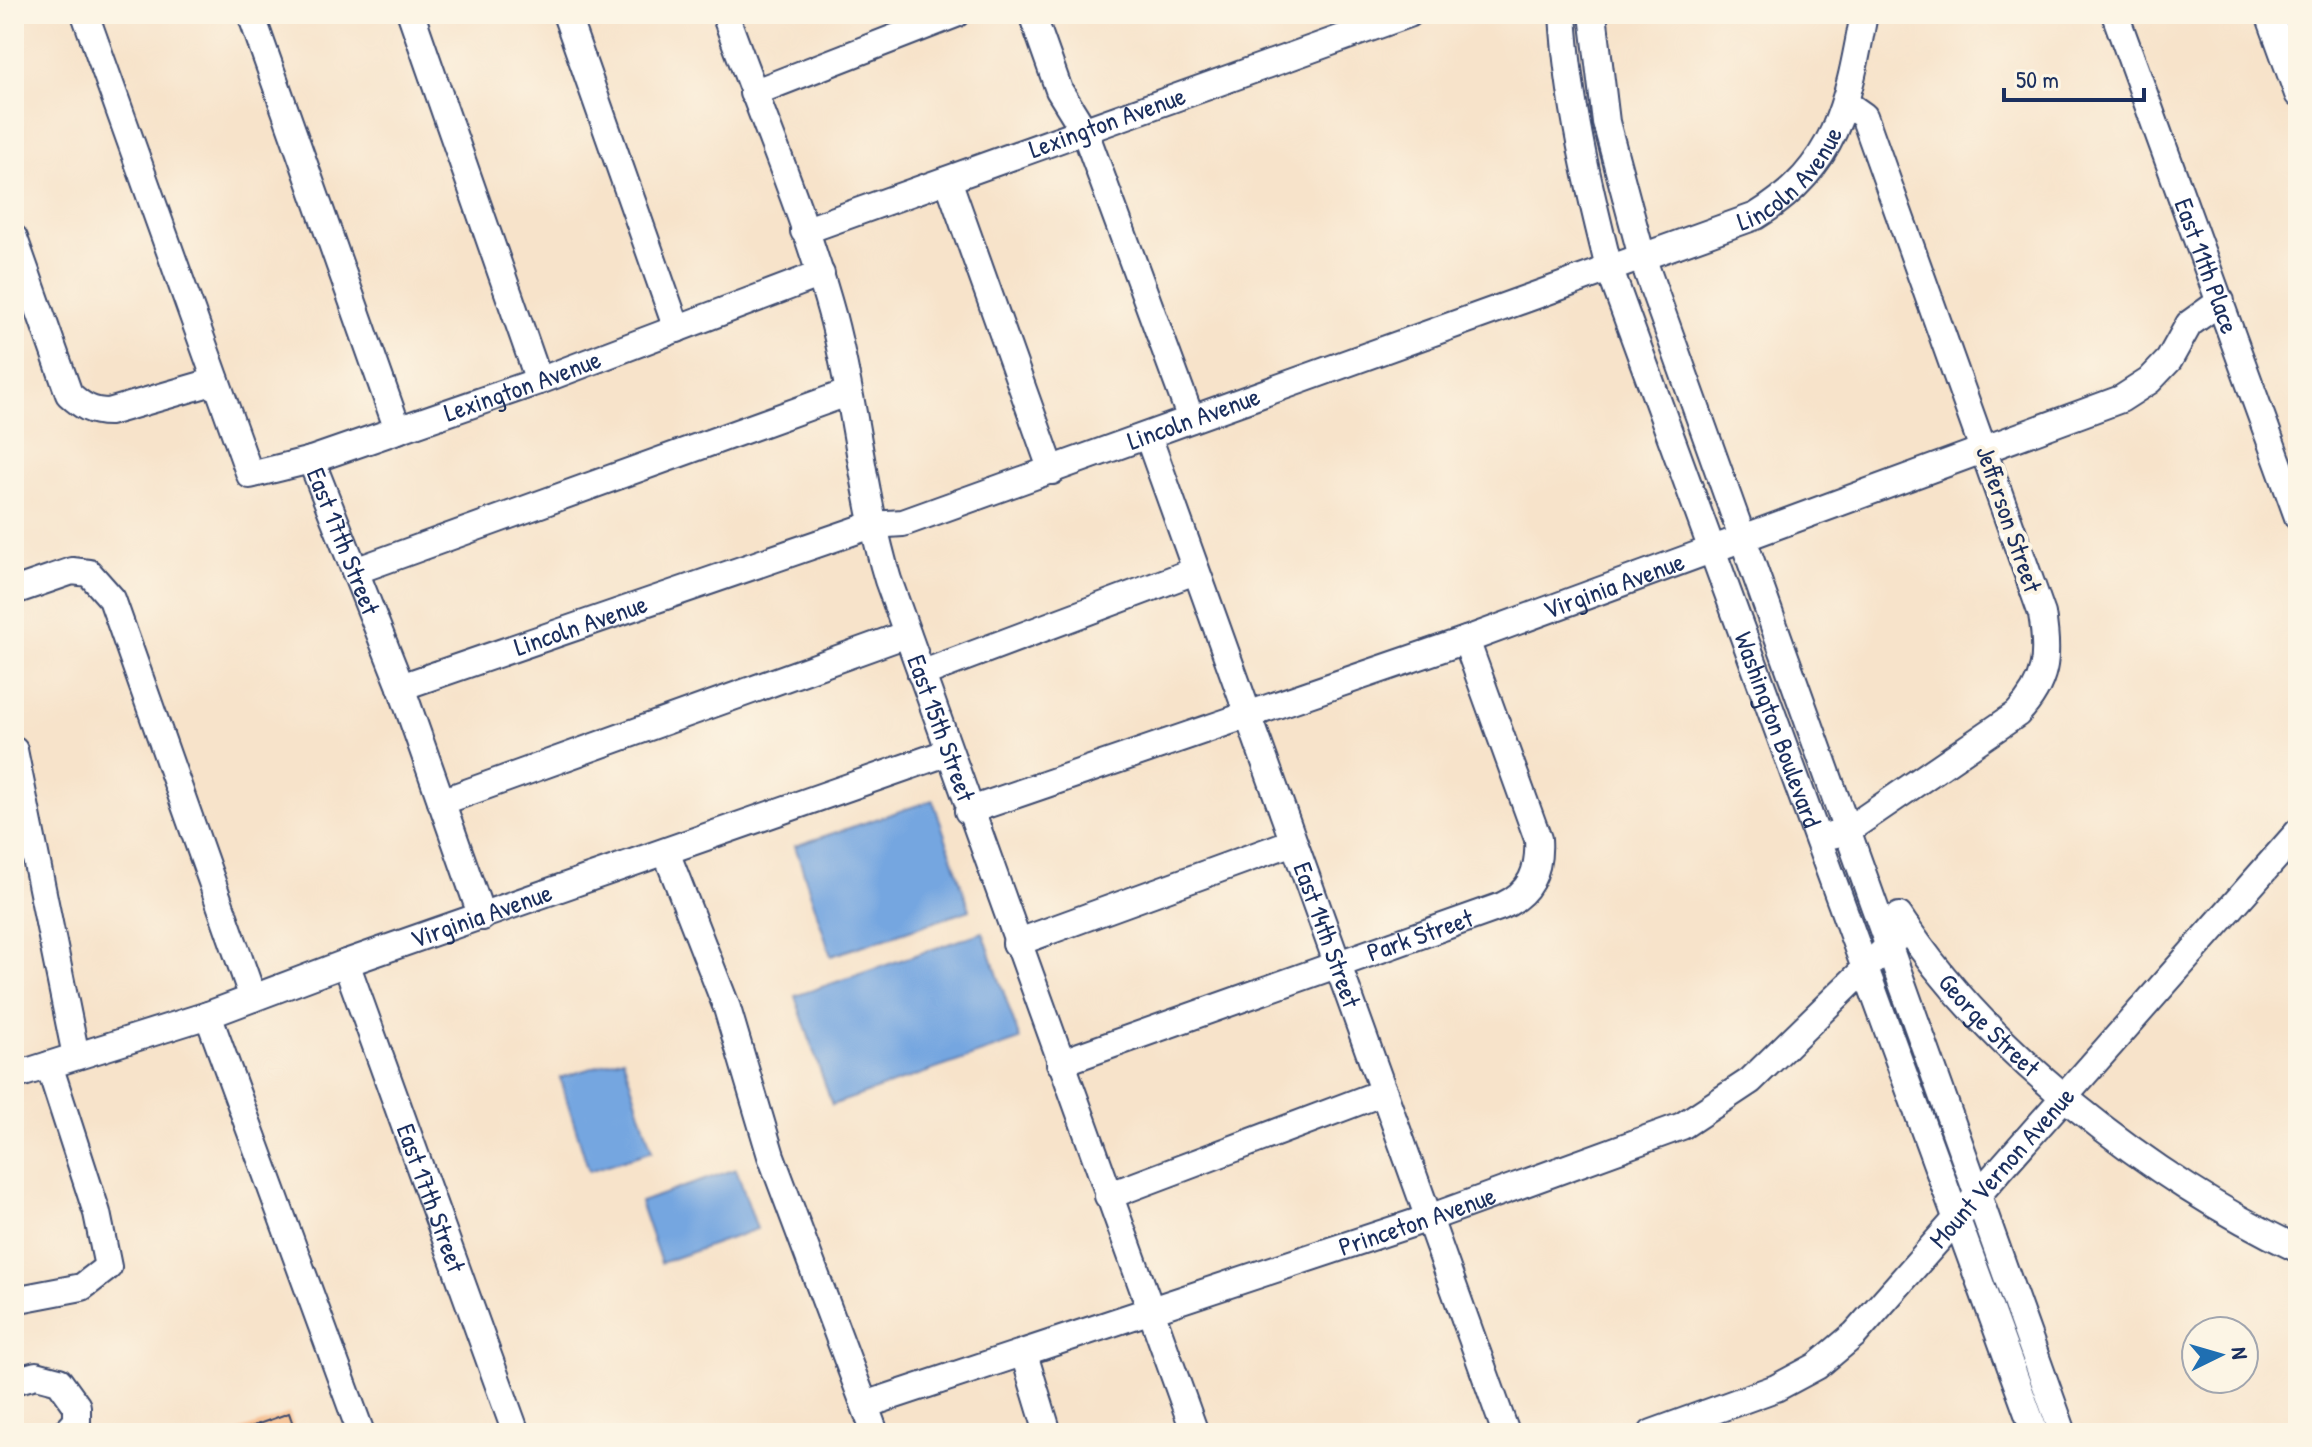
<svg xmlns="http://www.w3.org/2000/svg" width="2312" height="1447" font-family="'Patrick Hand',sans-serif">
  <rect width="100%" height="100%" fill="#fcf5e5"/>
  <filter id="ink" filterUnits="userSpaceOnUse"><feTurbulence type="fractalNoise" baseFrequency=".0125" numOctaves="2"/><feDisplacementMap in="SourceGraphic" scale="16" xChannelSelector="R" yChannelSelector="G"/><feConvolveMatrix kernelMatrix="1 2 1 2 8 2 1 2 1" color-interpolation-filters="sRGB"/></filter>
  <filter id="wash" filterUnits="userSpaceOnUse"><feTurbulence type="fractalNoise" baseFrequency=".006" numOctaves="4" result="noise"/><feDisplacementMap in="SourceGraphic" scale="32" xChannelSelector="R" yChannelSelector="G"/><feGaussianBlur stdDeviation="1.8" result="paint"/><feColorMatrix in="noise" values="0 0 0 0 0 0 0 0 0 0 0 0 0 0 0 0 0 1.4 0 .05"/><feComposite in="paint" operator="in"/></filter>
  <g filter="url(#wash)">
    <rect width="100%" height="100%" fill="#f7e3ca"/>
    <path fill="#74a6e0" stroke="#486a9f" stroke-width="2" d="M933 800 970 910 831 956 795 846Z
      M983 932 1020 1040 832 1105 795 996Z
      M623 1058 652 1151 589 1171 560 1078Z
      M736 1169 757 1229 661 1263 640 1202Z"/>
    <g id="blocks">
      <path fill="#f3ad74" d="M289 1413 296 1433H240L239 1431Z"/>
    </g>
  </g>
  <g filter="url(#ink)">
    <use href="#blocks" fill-opacity="0" stroke="#3c4a6e" stroke-width="2"/>
    <g fill="none" stroke-linecap="round" stroke-linejoin="round">
      <defs>
        <g id="minor">
          <path id="s1" d="M85 14 250 475 311 460 401 687 482 917"/>
          <path d="M251 14 398 430"/>
          <path d="M411 14 539 381"/>
          <path d="M566 14 677 329"/>
          <path id="s2" d="M725 14C761 115 805 215 833 318 856 405 862 494 888 580L1195 1433"/>
          <path d="M1032 14 1059 90 1085 132 1191 419"/>
          <path id="s3" d="M1563 14C1568 101 1588 184 1609 268L2035 1433"/>
          <path d="M1593 14 1606 122 1642 257 2063 1433"/>
          <path id="s4" d="M2115 14 2298 517"/>
          <path d="M2269 14 2298 94"/>
          <path d="M753 93 956 14"/>
          <path d="M948 180 1052 471"/>
          <path id="s5" d="M804 231 1409 14"/>
          <path d="M14 238 69 394C82 406 91 412 109 412L216 381"/>
          <path id="s6" d="M1148 436 1506 1433"/>
          <path id="s7" d="M311 460 539 381 821 274"/>
          <path d="M355 571 847 393"/>
          <path d="M14 591 72 571 89 573 112 599 253 998"/>
          <path d="M921 674 1195 571"/>
          <path id="s8" d="M401 687 872 525 903 523 1756 216C1838 166 1848 101 1864 14"/>
          <path d="M14 750 76 1056"/>
          <path d="M441 802 907 634"/>
          <path id="s9" d="M968 811 1466 640 2121 399 2149 381 2169 360 2189 324 2221 301"/>
          <path d="M1831 835 1845 832 2017 714C2047 682 2049 657 2042 614L1864 116 1847 104"/>
          <path d="M666 852 727 1008 771 1156 875 1433"/>
          <path id="s10" d="M1899 916C1985 1050 2155 1182 2298 1249"/>
          <path d="M1016 943 1293 842"/>
          <path id="s11" d="M346 963 516 1433"/>
          <path d="M208 1015 361 1433"/>
          <path id="s12" d="M1060 1063 1502 906C1531 893 1540 870 1538 839L1466 640"/>
          <path id="s13" d="M14 1076 208 1015 346 963 949 752"/>
          <path d="M1108 1196 1384 1092"/>
          <path d="M14 1300 82 1287 108 1267 97 1213 49 1065"/>
          <path d="M1024 1354 1048 1433"/>
          <path d="M14 1381 36 1375 59 1381 77 1406V1421L66 1433"/>
          <path id="s14" d="M865 1405 1429 1218 1682 1126 1750 1081 1907 928"/>
          <path id="s15" d="M1652 1433 1776 1388 1817 1366 1855 1334 2298 832"/>
        </g>
      </defs>
      <use href="#minor" stroke="#3c4a6e" stroke-width="30"/>
      <use href="#minor" stroke="#fff" stroke-width="26"/>
    </g>
  </g>
  <g text-anchor="middle" stroke-width="8" stroke-linejoin="round" paint-order="stroke">
    <g font-size="26" fill="#1b2f5e" stroke="#fcf5e5">
      <text dy="9" stroke="none"><textPath href="#s5" startOffset="322">Lexington Avenue</textPath></text>
      <text dy="9" stroke="none"><textPath href="#s8" startOffset="1486">Lincoln Avenue</textPath></text>
      <text dy="9" stroke="none"><textPath href="#s4" startOffset="268">East 11th Place</textPath></text>
      <text dy="9" stroke="none"><textPath href="#s7" startOffset="224">Lexington Avenue</textPath></text>
      <text dy="9" stroke="none"><textPath href="#s8" startOffset="838">Lincoln Avenue</textPath></text>
      <text transform="translate(2009 519) rotate(71)" y="9">Jefferson Street</text>
      <text dy="9" stroke="none"><textPath href="#s1" startOffset="640">East 17th Street</textPath></text>
      <text dy="9" stroke="none"><textPath href="#s9" startOffset="684">Virginia Avenue</textPath></text>
      <text dy="9" stroke="none"><textPath href="#s8" startOffset="190">Lincoln Avenue</textPath></text>
      <text dy="9" stroke="none"><textPath href="#s2" startOffset="748">East 15th Street</textPath></text>
      <text dy="9" stroke="none"><textPath href="#s3" startOffset="750">Washington Boulevard</textPath></text>
      <text dy="9" stroke="none"><textPath href="#s13" startOffset="494">Virginia Avenue</textPath></text>
      <text dy="9" stroke="none"><textPath href="#s6" startOffset="530">East 14th Street</textPath></text>
      <text dy="9" stroke="none"><textPath href="#s12" startOffset="382">Park Street</textPath></text>
      <text dy="9" stroke="none"><textPath href="#s10" startOffset="142">George Street</textPath></text>
      <text dy="9" stroke="none"><textPath href="#s15" startOffset="450">Mount Vernon Avenue</textPath></text>
      <text dy="9" stroke="none"><textPath href="#s11" startOffset="250">East 17th Street</textPath></text>
      <text dy="9" stroke="none"><textPath href="#s14" startOffset="582">Princeton Avenue</textPath></text>
    </g>
  </g>
  <rect width="2312" height="1447" fill="none" stroke="#fcf5e5" stroke-width="48"/>
  <g transform="translate(2220 1355) rotate(85)"><circle r="38" fill="#fcf5e5" stroke="#a2a6af" stroke-width="2"/>
  <path d="M0-6L14 30L0 20L-14 30Z" fill="#1f6fb2"/>
  <text y="-12" font-size="22" font-weight="bold" text-anchor="middle" fill="#1b2f5e">N</text>
  </g>
  <path d="M2004 88v12h140v-12" fill="none" stroke="#1b2f5e" stroke-width="4"/>
  <text x="2016" y="88" font-size="24" fill="#1b2f5e" stroke="#fcf5e5" stroke-width="6" paint-order="stroke">50 m</text>
</svg>
